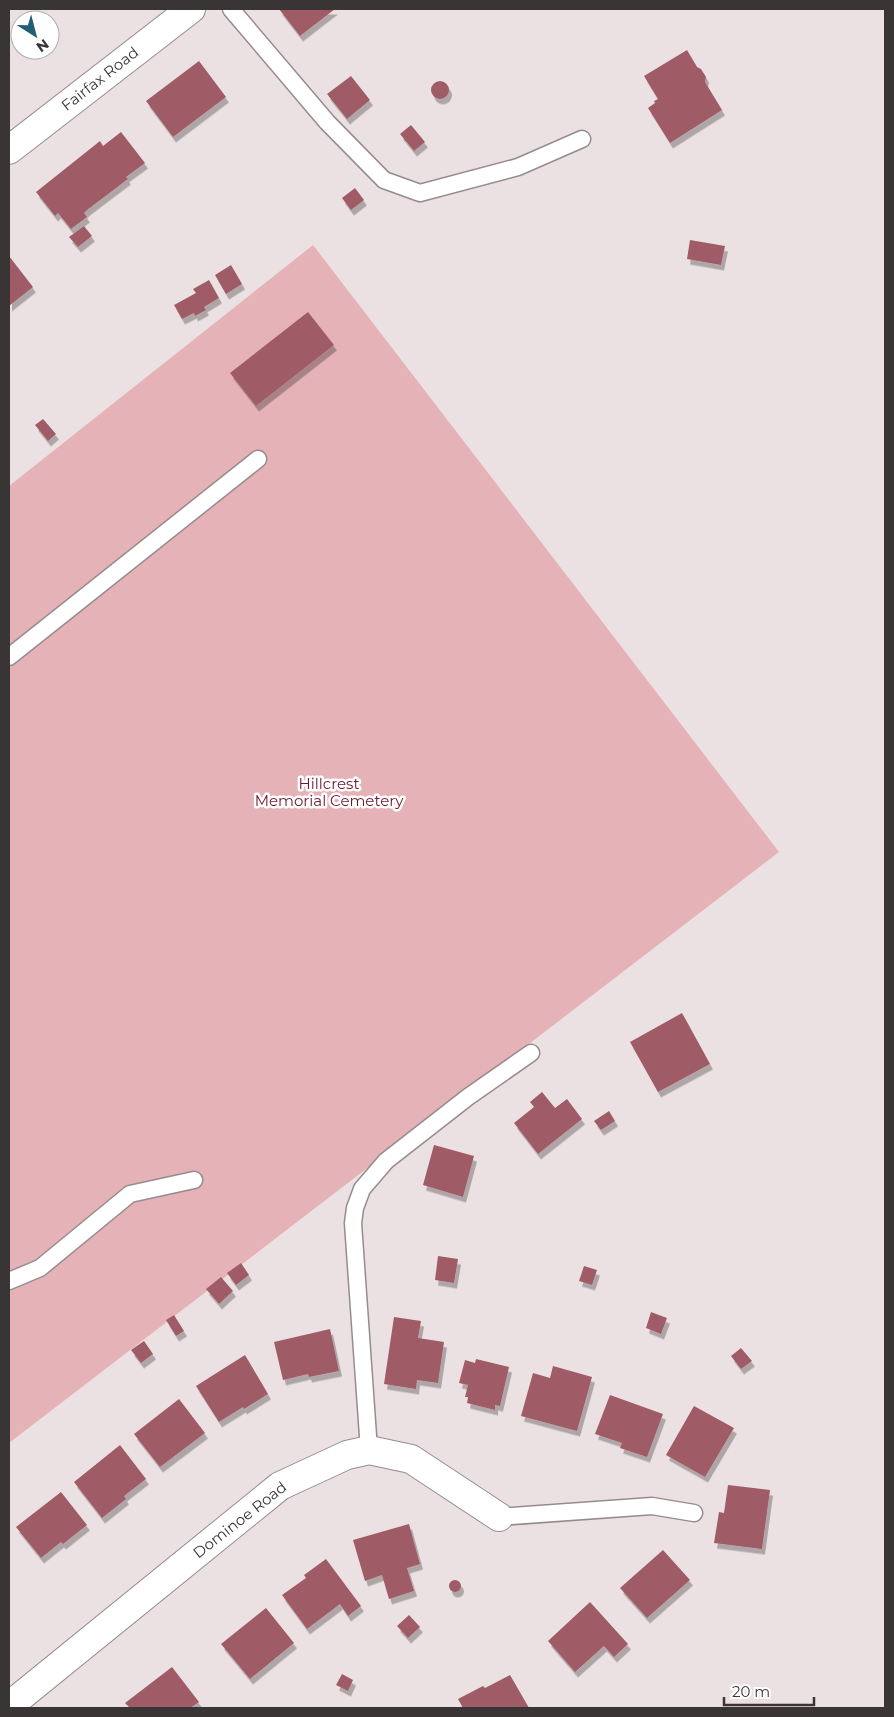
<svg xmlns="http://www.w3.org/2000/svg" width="894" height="1717" font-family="Montserrat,sans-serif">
  <defs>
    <filter id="shadow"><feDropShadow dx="3" dy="5.5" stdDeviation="0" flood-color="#0004"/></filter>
  </defs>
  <rect width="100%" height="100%" fill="#ece1e2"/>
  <path fill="#e4b2b7" d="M313 245 779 852 9 1443V486Z"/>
  <path fill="#a05c66" filter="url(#shadow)" d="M279 9H335L300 36Z
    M687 50 697 67 701 69 706 77 705 82 722 110 670 143 648 108 655 103 654 101 658 99 644 76Z
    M199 61 226 97 173 137 146 101Z
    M351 76 370 100 347 119 327 94Z
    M431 90a9 9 0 1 1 18 0a9 9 0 1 1-18 0Z
    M411 125 425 142 414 151 400 134Z
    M121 132 145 163 126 177 128 179 87 210 84 213 87 217 71 229 58 213 55 216 36 192 100 141 103 146Z
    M355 188 364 200 351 210 342 198Z
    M84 226 92 236 78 247 69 237Z
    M690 240 725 246 721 265 687 259Z
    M9 256 33 287 9 306Z
    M231 265 242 284 226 294 215 275Z
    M209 280 219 298 204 307 206 310 195 316 194 313 182 319 174 305 196 293 193 289Z
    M308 312 334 345 256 406 230 373Z
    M43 419 56 434 48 441 35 425Z
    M682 1013 710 1064 658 1092 630 1042Z
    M542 1092 555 1108 567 1099 582 1119 538 1154 514 1123 534 1107 530 1102Z
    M609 1111 615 1121 601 1130 594 1121Z
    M434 1145 474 1156 463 1197 423 1185Z
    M438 1256 458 1259 454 1283 435 1280Z
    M241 1263 249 1275 236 1285 227 1273Z
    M584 1266 597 1270 592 1285 579 1281Z
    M221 1277 233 1291 219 1304 206 1289Z
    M651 1312 667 1318 661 1334 646 1328Z
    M174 1315 184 1331 176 1336 166 1320Z
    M394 1317 421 1321 418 1338 444 1342 438 1383 417 1380 416 1389 384 1384Z
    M330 1329 339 1371 309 1377 308 1374 283 1380 274 1342Z
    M144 1341 153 1354 141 1363 131 1350Z
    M741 1348 752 1361 741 1369 731 1356Z
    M245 1355 268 1394 244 1409 243 1407 219 1422 196 1386Z
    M476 1359 509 1367 500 1406 495 1405V1410L467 1403 468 1397H465L468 1385 459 1383 465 1360 475 1363Z
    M553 1366 592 1377 577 1431 521 1416 533 1373 550 1378Z
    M610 1395 663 1414 647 1457 620 1448 622 1443 595 1434Z
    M179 1399 205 1433 160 1467 134 1434Z
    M694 1406 734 1428 705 1477 666 1455Z
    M120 1445 146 1479 124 1496 126 1499 102 1518 74 1482Z
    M728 1485 770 1490 762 1549 714 1543 719 1512 724 1513Z
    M61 1492 87 1525 63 1544 61 1542 41 1558 16 1527Z
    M409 1524 420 1564 407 1568 414 1591 389 1599 382 1575 365 1581 353 1540Z
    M663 1550 690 1580 647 1618 620 1588Z
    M326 1559 361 1606 348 1616 340 1604 307 1629 282 1595 306 1578 304 1575Z
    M449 1586a6 6 0 1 1 12 0a6 6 0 1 1-12 0Z
    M590 1602 628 1644 614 1657 604 1646 575 1672 548 1641Z
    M266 1608 294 1643 250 1679 221 1644Z
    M409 1615 420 1627 408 1638 397 1626Z
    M172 1667 199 1702 190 1708H130L125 1703Z
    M342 1674 353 1680 348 1691 336 1685Z
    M510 1675 529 1708H463L458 1699 483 1686 485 1688Z"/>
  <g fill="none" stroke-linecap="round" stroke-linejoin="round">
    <defs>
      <path id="service" d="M231 9 327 122 384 180 420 193 518 167 582 139
        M9 657 258 459
        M9 1281 40 1268 130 1194 194 1180
        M369 1450 353 1223 355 1208 362 1189 386 1161 468 1097 531 1053
        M499 1517 652 1506 694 1513"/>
      <path id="minor" d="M9 150 191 9
        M9 1706 280 1486 347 1455 369 1450 411 1459 499 1517"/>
    </defs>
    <use href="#service" stroke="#978c8d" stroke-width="19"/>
    <use href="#minor" stroke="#978c8d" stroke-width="30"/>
    <use href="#service" stroke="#fff" stroke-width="16"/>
    <use href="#minor" stroke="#fff" stroke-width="28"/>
  </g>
  <g text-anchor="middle" stroke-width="5" stroke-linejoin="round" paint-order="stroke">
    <g font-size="15" fill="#393535" stroke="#fff">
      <text transform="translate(100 79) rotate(-38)" y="5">Fairfax Road</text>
      <text transform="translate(240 1520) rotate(-38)" y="5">Dominoe Road</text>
    </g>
    <g font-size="15" fill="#6e172d" stroke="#fff">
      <text x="329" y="789">Hillcrest<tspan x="329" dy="17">Memorial Cemetery</tspan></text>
    </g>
  </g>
  <rect width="894" height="1717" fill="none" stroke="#393535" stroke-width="20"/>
  <g transform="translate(35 35) rotate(144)"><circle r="24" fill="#ffffff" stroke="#b0aeae"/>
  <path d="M0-4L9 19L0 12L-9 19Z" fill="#215f76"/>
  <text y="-8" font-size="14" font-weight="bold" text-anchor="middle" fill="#393535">N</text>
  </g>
  <path d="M724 1697v8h90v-8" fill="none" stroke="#393535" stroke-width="2.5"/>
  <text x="732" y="1697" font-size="15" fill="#393535" stroke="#ffffff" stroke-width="4" paint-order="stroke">20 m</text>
</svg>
